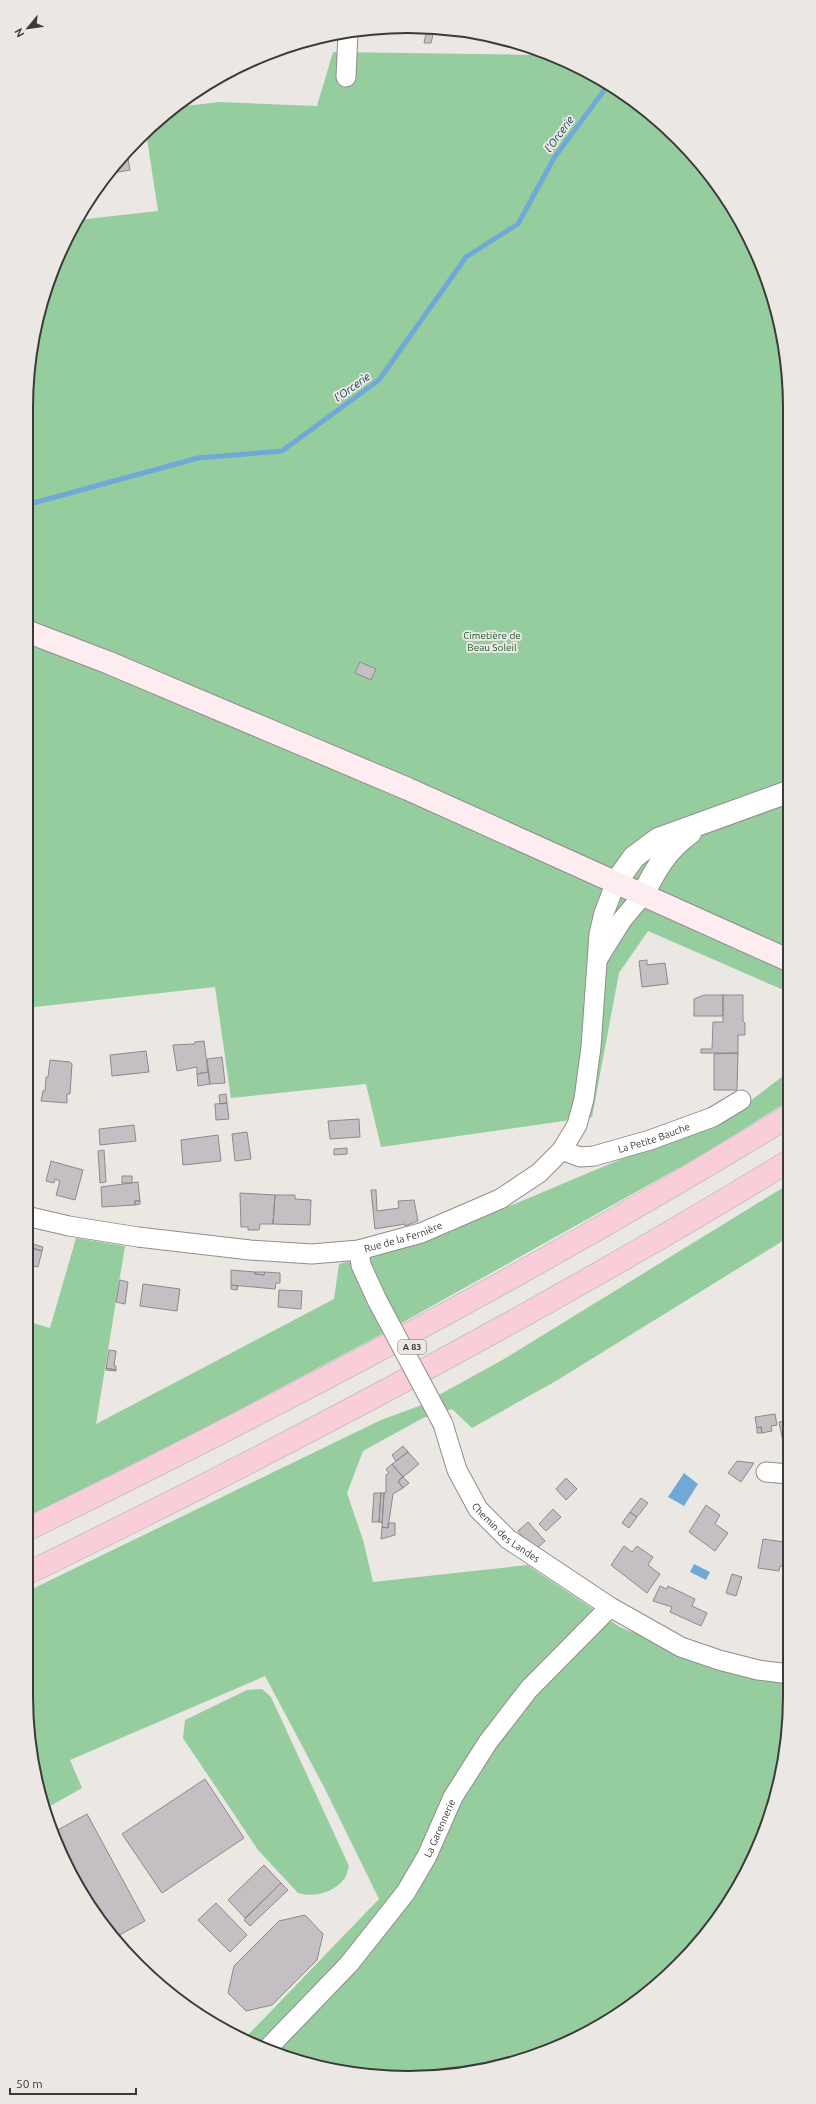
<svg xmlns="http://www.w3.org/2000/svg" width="816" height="2104" font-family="Ubuntu,sans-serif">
  <rect width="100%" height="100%" fill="#ebe8e4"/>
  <path fill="#96cd9f" d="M333 52 542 55 620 90 695 156 751 239 787 358 788 992 648 931 619 973 592 1117 381 1147 366 1084 231 1098 215 987 26 1008V408L39 309 65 239 77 220 158 211 146 132 156 121 176 107 220 102 317 106Z
    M238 67 235 77 213 80Z
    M788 1072 789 1101 702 1155 382 1334 139 1463 26 1518V1321L50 1328 76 1238 125 1246 96 1424 334 1299 339 1264 424 1242 740 1109Z
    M789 1184V1237L556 1381 472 1428 452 1409 423 1418 363 1451 347 1493 363 1540 373 1582 527 1565 620 1627 731 1673 790 1684 777 1795 751 1865 711 1928 620 2014 554 2049 483 2071 358 2075 285 2058 244 2039 379 1899 325 1789 265 1676 70 1760 82 1788 45 1809 26 1696V1592L381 1420 419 1406 504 1359Z
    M262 1689 271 1697 349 1866C348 1869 347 1875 345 1878 335 1892 314 1898 298 1893L258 1850 183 1738 185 1720 247 1690Z"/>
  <path fill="#71a9d6" d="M684 1473 698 1484 684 1506 668 1497Z
    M694 1564 710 1572 706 1580 690 1572Z"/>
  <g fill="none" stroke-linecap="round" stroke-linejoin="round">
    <path stroke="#71a9d6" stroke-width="5" d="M26 505 198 458 282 451 379 380 466 257 518 224 554 158 608 85"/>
  </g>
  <path fill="#c4bfc2" stroke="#8e898c" d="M427 29 434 30 431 43H424Z
    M127 152 130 170 106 174Z
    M360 662 376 669 371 680 355 673Z
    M647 960V965L665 963 668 984 642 987 639 961Z
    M704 995H723V1016H694V999Z
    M723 995H743V1021L745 1023V1035H738V1053H701V1049H712L713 1022H723Z
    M204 1041 208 1072 197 1074V1067L177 1071 173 1045 194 1044 195 1042Z
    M146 1051 149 1072 112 1076 110 1055Z
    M738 1053 737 1090H714V1054Z
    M222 1057 225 1083 210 1084 207 1059Z
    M50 1060 70 1062 72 1064 70 1094H67V1103L41 1101 43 1091H45L46 1077H48Z
    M208 1072 210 1084 198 1086 197 1074Z
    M226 1094 227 1103 220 1104 219 1095Z
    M227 1103 229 1119 216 1120 215 1104Z
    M359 1119 360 1137 330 1139 328 1121Z
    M134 1125 136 1141 100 1145 99 1129Z
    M247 1132 251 1159 235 1161 232 1134Z
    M218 1135 221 1161 183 1165 181 1140Z
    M347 1148V1154L334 1155V1149Z
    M104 1150 106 1182 100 1183 98 1151Z
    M51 1161 83 1170 75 1200 56 1195 60 1181 55 1179 54 1183 46 1181Z
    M122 1176H132V1183H122Z
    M138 1182 140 1201H135V1205L102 1207 101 1187Z
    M371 1190H376L377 1211 399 1208 398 1201 414 1200 418 1221 405 1226V1224L375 1229Z
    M240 1193 275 1195 273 1224H260L259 1230H248V1227H241Z
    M275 1195H295V1199L311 1200 310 1225 273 1224Z
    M135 1201H140V1204L135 1205Z
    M26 1242 33 1244 32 1248 42 1251 38 1267 26 1264Z
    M33 1244 43 1247 42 1251 32 1248Z
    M231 1270 255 1272V1274L264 1275 265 1272 280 1273V1283H276L275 1289 231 1285Z
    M255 1272H265L264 1275 255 1274Z
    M120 1280 128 1282 125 1304 116 1302Z
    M143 1284 180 1289 177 1311 140 1306Z
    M231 1285 238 1286 237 1290 231 1289Z
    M279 1290 302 1291 301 1309 278 1307Z
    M109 1350 116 1351 114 1366H116V1370L106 1368Z
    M106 1368 116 1370V1371L106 1370Z
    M775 1414 777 1425 771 1426 772 1431 762 1433 761 1427 757 1428 755 1417Z
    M789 1421V1467H788L779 1422Z
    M761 1427 762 1433H757V1428Z
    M403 1446 408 1452 396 1461 392 1455Z
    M408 1452 419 1464 403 1477 392 1464Z
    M737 1461 754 1463 741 1482 728 1473Z
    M392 1464 403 1477 398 1481 403 1488 393 1494 388 1528 382 1527 384 1493 386 1492V1475L389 1473 386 1469Z
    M403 1477 409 1483 403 1488 398 1481Z
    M566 1478 577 1489 566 1500 556 1489Z
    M374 1493H381L379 1522H372Z
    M381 1493H384L382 1523 379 1522Z
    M641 1498 648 1503 637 1517 630 1512Z
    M706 1505 720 1515 715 1524 728 1533 715 1551 689 1532Z
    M553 1509 561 1517 546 1531 539 1524Z
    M630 1512 637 1517 629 1528 622 1523Z
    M528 1522 545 1541 535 1550 518 1531Z
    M388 1523H395V1535L381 1539 382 1527 388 1528Z
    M763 1539 784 1542 783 1547H790V1567L780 1566 779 1571 758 1568Z
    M784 1542 790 1543V1547H783Z
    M624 1546 632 1552 637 1546 653 1557 648 1565 660 1574 647 1593 611 1565Z
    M732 1574 742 1577 736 1596 726 1593Z
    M660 1586 667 1589 668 1586 695 1599 692 1606 707 1613 701 1626 670 1612 672 1607 653 1601Z
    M205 1779 244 1838 162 1893 122 1834Z
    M87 1814 145 1921 114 1938 77 1887 52 1833Z
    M264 1865 281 1883 245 1918 228 1900Z
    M281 1883 288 1890 250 1926 244 1920Z
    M216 1903 247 1935 230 1952 198 1920Z
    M305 1915 323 1934 317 1960 272 2005 246 2011 228 1993 234 1966 279 1921Z
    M475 2069V2071L445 2072V2070Z
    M435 2070H445V2072H435Z"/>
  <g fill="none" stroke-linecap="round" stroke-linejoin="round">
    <defs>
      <g id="minor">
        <path d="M346 77 348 32"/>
        <path d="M599 957 622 920 643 895"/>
        <path id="s1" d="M562 1150 580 1157 594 1156 650 1140 713 1117 741 1100"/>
        <path id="s2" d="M26 1216 69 1226 138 1237 250 1250 312 1254 359 1250 421 1233 500 1199 539 1173 562 1150 577 1125 584 1099 591 1047 599 934 604 913 616 882"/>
        <path d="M359 1250 361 1265 377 1300"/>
        <path id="s3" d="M443 1424 457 1470 478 1509 508 1539 610 1607 681 1647 719 1660 758 1670 790 1674"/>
        <path d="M766 1472 789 1474"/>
        <path id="s4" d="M267 2049 349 1964 406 1892 427 1856 453 1797 488 1742 529 1689 610 1607"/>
      </g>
      <path id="tertiary" d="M616 882 634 857 658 839 788 792
        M643 895C655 870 667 849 690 833"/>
      <path id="secondary" d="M26 631 107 662 408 789 788 960"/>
      <path id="trunk" d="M26 1530C286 1403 542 1267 789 1116
        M26 1574C286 1447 542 1312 789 1161"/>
    </defs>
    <use href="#minor" stroke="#918d8a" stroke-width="21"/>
    <use href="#tertiary" stroke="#918d8a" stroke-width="24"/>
    <use href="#secondary" stroke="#918d8a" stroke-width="24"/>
    <use href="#trunk" stroke="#c4c4c3" stroke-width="24"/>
    <use href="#minor" stroke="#fff" stroke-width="19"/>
    <use href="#tertiary" stroke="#fff" stroke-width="22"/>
    <use href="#secondary" stroke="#fdedf0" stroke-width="22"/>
    <use href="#trunk" stroke="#faced8" stroke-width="22"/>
    <defs>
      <path id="minor-bridge" d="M377 1300 443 1424"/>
    </defs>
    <use href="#minor-bridge" stroke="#918d8a" stroke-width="21" stroke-linecap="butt"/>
    <use href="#minor-bridge" stroke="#fff" stroke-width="19"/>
  </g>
  <g text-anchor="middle" stroke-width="4" stroke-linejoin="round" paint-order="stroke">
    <rect fill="#ebe8e4" stroke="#706e6c" stroke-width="1" x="398" y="1340" width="28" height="14" rx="3"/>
    <g font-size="9" font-weight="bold" fill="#3b3a38">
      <text x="412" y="1350">A 83</text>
    </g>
    <g font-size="10" fill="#1c582c" stroke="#ebe8e4">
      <text x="492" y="639">Cimetière de<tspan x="492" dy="12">Beau Soleil</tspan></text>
    </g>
    <g font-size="10" fill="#3b3a38" stroke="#ebe8e4">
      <text dy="4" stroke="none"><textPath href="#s1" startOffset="96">La Petite Bauche</textPath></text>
      <text dy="4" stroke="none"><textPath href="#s2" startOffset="382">Rue de la Fernière</textPath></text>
      <text dy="4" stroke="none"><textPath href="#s3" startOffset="129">Chemin des Landes</textPath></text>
      <text dy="4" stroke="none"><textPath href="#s4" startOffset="282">La Garennerie</textPath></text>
    </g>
    <g font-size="11" font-style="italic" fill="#073553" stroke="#ebe8e4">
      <text transform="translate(559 134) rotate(-54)" y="4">l'Orcerie</text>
      <text transform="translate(352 387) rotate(-36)" y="4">l'Orcerie</text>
    </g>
  </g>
  <path d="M0 0H816V2104H0ZM408 33H408A375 375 0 0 1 783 408V1696A375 375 0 0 1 408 2071H408A375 375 0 0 1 33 1696V408A375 375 0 0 1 408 33Z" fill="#ebe8e4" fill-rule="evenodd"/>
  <path fill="none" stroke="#3b3a38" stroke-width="2" d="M408 33H408A375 375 0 0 1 783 408V1696A375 375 0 0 1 408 2071H408A375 375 0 0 1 33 1696V408A375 375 0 0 1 408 33Z"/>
  <g transform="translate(28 28) rotate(241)" stroke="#ebe8e4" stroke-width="3" paint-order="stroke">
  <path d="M0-3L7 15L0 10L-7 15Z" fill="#3b3a38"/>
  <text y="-6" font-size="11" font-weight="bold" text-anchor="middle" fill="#3b3a38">N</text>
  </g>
  <path d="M10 2088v6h126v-6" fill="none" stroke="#3b3a38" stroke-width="2"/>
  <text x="16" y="2088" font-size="12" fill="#3b3a38" stroke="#ebe8e4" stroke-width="3" paint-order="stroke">50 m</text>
</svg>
